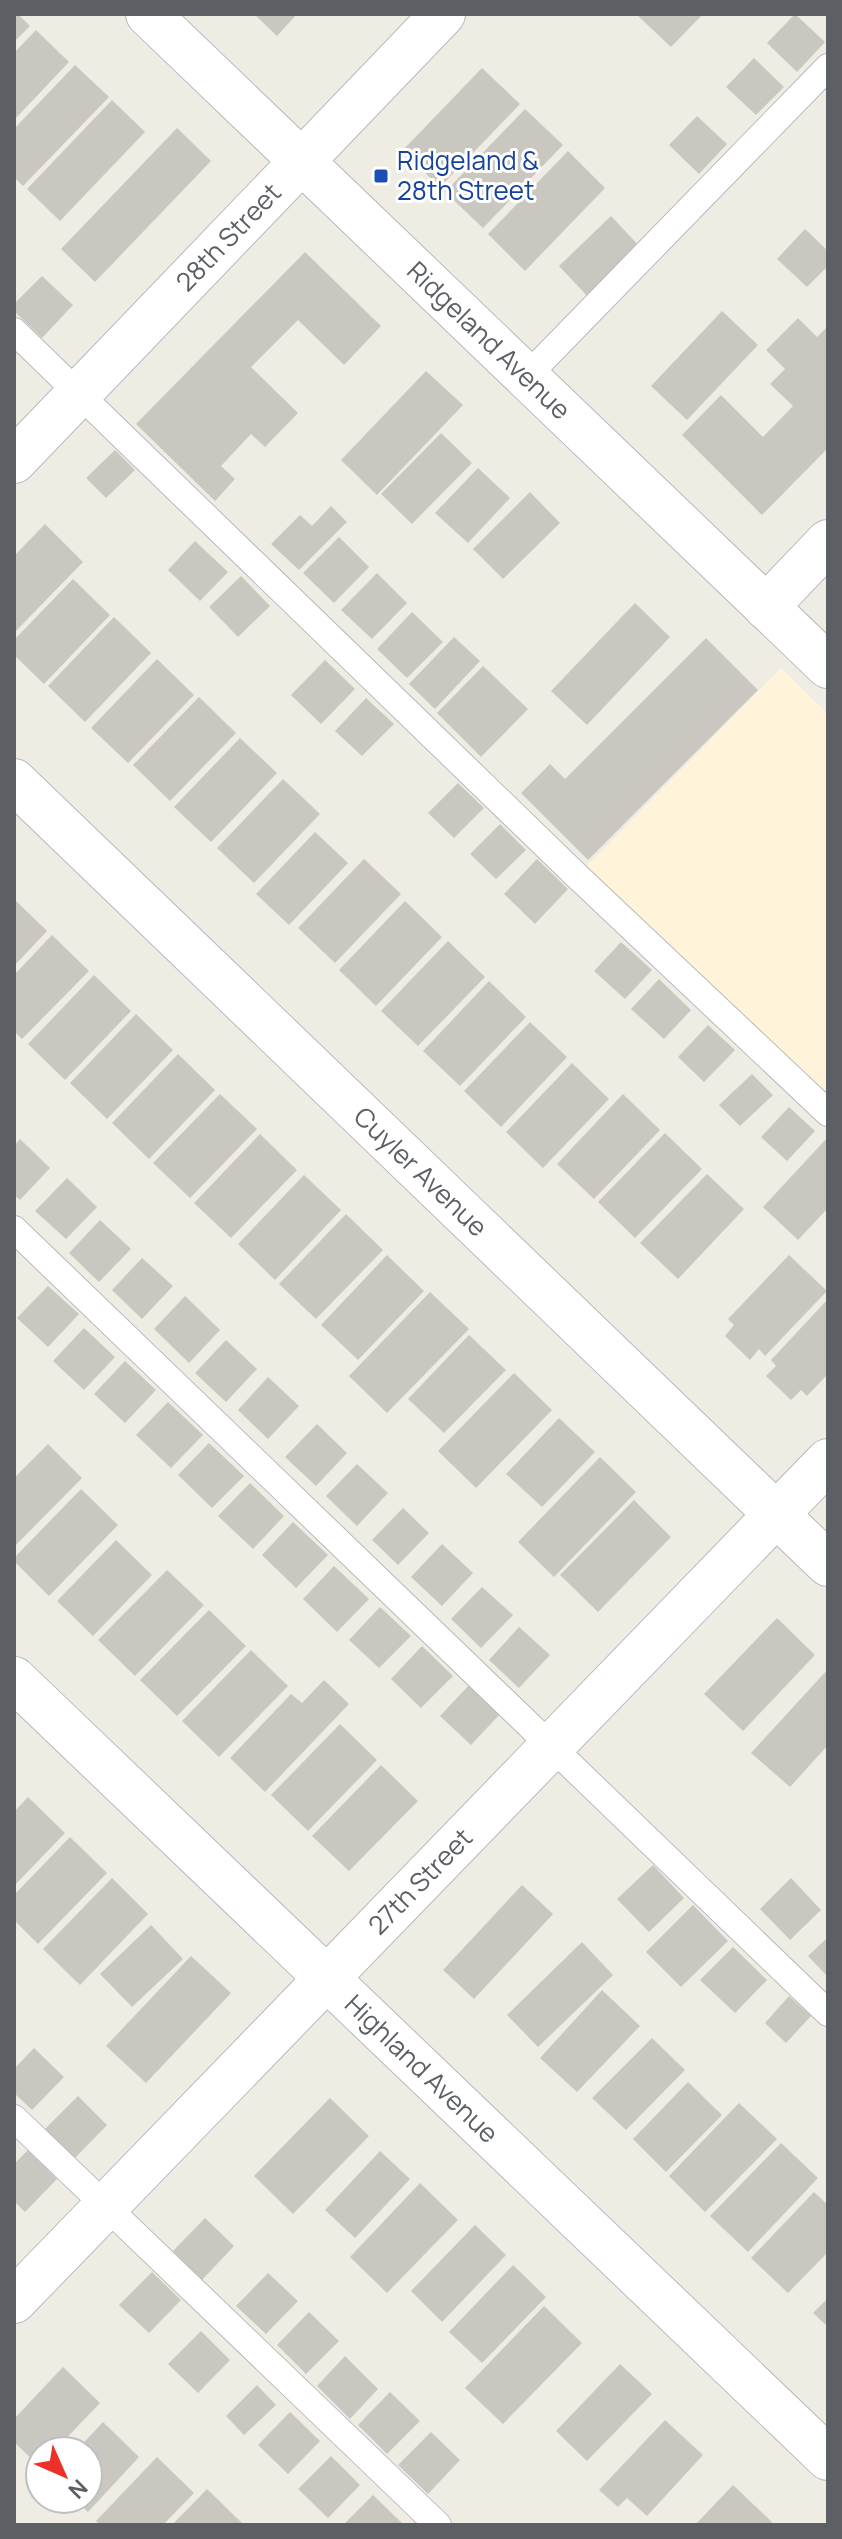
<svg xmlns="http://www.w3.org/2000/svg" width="842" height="2539" font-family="Manrope,sans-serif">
  <rect width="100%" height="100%" fill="#efece4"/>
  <path fill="#fff4d9" d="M781 668 828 714V1113L577 876Z"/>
  <path fill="#cac7c1" d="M14 14H18L30 26 14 42Z
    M254 14H297L277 36Z
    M636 14H703L671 47Z
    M795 14 825 42 797 72 767 43Z
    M36 30 69 62 14 120V53Z
    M754 58 784 87 756 115 726 87Z
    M75 65 109 97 23 186 14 177V129Z
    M482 68 520 104 440 187 402 151Z
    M112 100 145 132 60 221 27 189Z
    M525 109 563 145 483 228 445 192Z
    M697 116 727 144 699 174 669 145Z
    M177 128 211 161 95 282 61 249Z
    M568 151 605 188 525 271 488 234Z
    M611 216 642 249 590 299 559 266Z
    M805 229 828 251V266L807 287 777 259Z
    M305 252 381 326 344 365 298 320 251 367 298 413 265 447 251 434 221 466 235 479 215 501 136 424Z
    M42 276 73 305 42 338 14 311V304Z
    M722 311 758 345 687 420 651 386Z
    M798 318 817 337 828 326V448L762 515 682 435 721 395 763 437 793 406 770 384 785 369 766 350Z
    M426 371 463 405 377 495 341 460Z
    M441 433 472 463 412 524 381 494Z
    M115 450 135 470 106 498 86 478Z
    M478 468 510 498 468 543 435 513Z
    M530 492 560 523 503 579 473 549Z
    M331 506 347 522 299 570 271 544 300 515 312 526Z
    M45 524 83 562 14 633V556Z
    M339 537 369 567 334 603 303 573Z
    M195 541 228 572 200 601 168 570Z
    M377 573 407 603 372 639 341 610Z
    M241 576 270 606 238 637 209 607Z
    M73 579 110 615 44 684 14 655V640Z
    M635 603 670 637 587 725 551 691Z
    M412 612 443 642 407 678 377 649Z
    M114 617 151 653 85 722 48 686Z
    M454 637 480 661 435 709 409 684Z
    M706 638 758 690 588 860 521 793 550 764 565 779Z
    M157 659 194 695 128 763 91 728Z
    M325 660 355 689 321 724 291 695Z
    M483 666 528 709 481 757 437 713Z
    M199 697 236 733 170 801 133 765Z
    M366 698 394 724 362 756 335 731Z
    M240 738 277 773 211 842 174 807Z
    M283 779 320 814 254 883 217 848Z
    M458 783 484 808 454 838 428 813Z
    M500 824 526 850 496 879 470 854Z
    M315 832 348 863 289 925 256 894Z
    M364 859 401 894 335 963 298 928Z
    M537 859 568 889 535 924 504 894Z
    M14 899 47 931 14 966Z
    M405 901 442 937 376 1006 339 970Z
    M52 935 89 971 22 1039 14 1031V975Z
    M448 941 485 977 418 1046 381 1011Z
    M621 942 652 970 625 999 594 971Z
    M94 975 131 1011 65 1080 28 1044Z
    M659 979 691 1010 664 1039 631 1009Z
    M489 981 526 1017 460 1086 423 1051Z
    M136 1014 173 1050 107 1119 70 1083Z
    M530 1022 567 1057 501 1127 464 1091Z
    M708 1025 735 1050 704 1082 678 1057Z
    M178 1054 215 1090 149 1159 112 1123Z
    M572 1063 609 1099 543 1168 506 1132Z
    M752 1074 773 1095 740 1126 719 1105Z
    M220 1094 257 1129 190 1198 153 1163Z
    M623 1094 660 1130 594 1199 557 1164Z
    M789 1107 815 1131 787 1161 761 1137Z
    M665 1133 702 1169 635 1238 598 1202Z
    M260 1134 297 1170 231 1238 194 1203Z
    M828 1137V1208L798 1240 763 1207Z
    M20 1139 50 1168 20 1200 14 1195V1146Z
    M707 1174 744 1209 678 1279 640 1243Z
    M304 1175 341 1210 275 1280 238 1244Z
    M67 1178 97 1207 66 1239 35 1211Z
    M346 1214 383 1250 316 1319 279 1284Z
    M100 1220 131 1249 99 1282 69 1253Z
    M387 1255 424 1291 358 1360 321 1325Z
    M789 1255 827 1291 765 1356 759 1349 750 1360 725 1336 734 1325 728 1319Z
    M142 1258 173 1286 142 1319 112 1290Z
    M48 1286 79 1314 48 1347 17 1318Z
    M430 1292 469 1329 387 1413 349 1376Z
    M185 1296 220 1330 189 1363 154 1329Z
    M828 1299V1374L807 1396 801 1390 791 1400 766 1376 776 1366 771 1360Z
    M84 1328 115 1357 84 1390 53 1361Z
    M469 1335 506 1370 444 1433 408 1399Z
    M226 1340 257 1369 226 1402 195 1373Z
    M125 1361 156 1390 125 1423 94 1394Z
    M514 1373 552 1410 476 1488 438 1451Z
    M268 1377 299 1406 268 1439 238 1410Z
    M168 1402 203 1435 171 1468 136 1435Z
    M559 1418 595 1452 542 1507 506 1474Z
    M317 1424 347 1453 316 1486 285 1457Z
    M209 1443 244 1476 212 1508 178 1475Z
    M48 1444 82 1478 14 1547V1478Z
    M600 1457 636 1492 554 1577 518 1542Z
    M357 1464 388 1493 357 1526 326 1496Z
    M250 1483 284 1516 253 1549 218 1516Z
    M81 1489 118 1525 49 1596 14 1561V1558Z
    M634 1500 671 1537 598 1612 560 1575Z
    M403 1508 429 1533 398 1565 372 1540Z
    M293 1522 328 1555 296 1588 262 1555Z
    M116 1540 152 1575 93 1636 57 1601Z
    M442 1544 473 1573 442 1606 411 1577Z
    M334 1566 369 1599 337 1632 303 1599Z
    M167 1570 204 1605 135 1676 98 1640Z
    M482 1587 513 1615 481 1648 451 1619Z
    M380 1607 411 1636 379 1668 349 1640Z
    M209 1610 246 1646 177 1716 140 1680Z
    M777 1618 815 1655 743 1731 704 1694Z
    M519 1627 550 1655 519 1688 489 1660Z
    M422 1646 453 1676 421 1708 391 1679Z
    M251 1650 288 1686 219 1757 182 1721Z
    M828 1669V1745L790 1787 751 1753Z
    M324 1680 349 1704 265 1792 230 1758 291 1694 302 1703Z
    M471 1683 502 1712 471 1745 440 1716Z
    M340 1724 377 1760 308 1831 271 1795Z
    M381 1765 418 1801 349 1871 312 1836Z
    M28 1797 65 1833 14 1886V1812Z
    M70 1837 107 1873 38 1944 14 1920V1895Z
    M653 1865 684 1898 649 1932 617 1899Z
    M112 1878 148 1914 80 1985 43 1949Z
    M791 1878 821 1910 790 1940 760 1909Z
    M522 1885 553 1914 474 1999 443 1970Z
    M693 1905 728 1941 681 1987 646 1952Z
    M151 1925 183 1959 132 2007 100 1974Z
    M828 1937V1977L808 1956Z
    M582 1942 613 1975 538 2047 507 2015Z
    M733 1947 767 1980 735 2013 700 1980Z
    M191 1956 231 1993 146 2083 106 2046Z
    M602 1990 640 2026 577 2092 540 2058Z
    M789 1996 811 2016 786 2043 765 2023Z
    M652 2038 685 2070 626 2130 592 2098Z
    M34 2048 64 2077 32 2110 14 2093V2069Z
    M688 2082 722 2115 666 2172 633 2139Z
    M78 2096 107 2125 75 2158 45 2129Z
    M330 2098 369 2136 293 2214 254 2176Z
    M739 2103 777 2139 705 2212 669 2176Z
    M781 2143 818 2178 748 2252 710 2216Z
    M28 2150 57 2179 25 2212 14 2201V2164Z
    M380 2151 410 2179 355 2238 325 2210Z
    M420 2183 458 2220 387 2293 350 2257Z
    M814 2192 828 2205V2252L788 2293 751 2258Z
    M205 2218 234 2246 202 2280 173 2251Z
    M475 2225 506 2255 442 2322 411 2291Z
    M513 2265 546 2297 482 2363 449 2332Z
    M152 2272 181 2300 149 2333 119 2305Z
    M268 2273 298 2301 266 2334 236 2306Z
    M828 2298V2327L813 2313Z
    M544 2306 582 2343 503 2424 465 2388Z
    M309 2312 339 2341 306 2374 277 2345Z
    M201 2331 230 2360 198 2393 168 2364Z
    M345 2356 378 2389 350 2419 317 2386Z
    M620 2364 652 2394 587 2461 556 2431Z
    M63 2367 100 2403 54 2451H40V2467L14 2442V2419Z
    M257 2385 276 2405 244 2435 226 2416Z
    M390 2392 420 2421 387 2454 358 2425Z
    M290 2412 320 2441 288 2474 258 2445Z
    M665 2420 703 2455 647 2516 627 2498 618 2507 599 2490Z
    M103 2422 139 2457 88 2512 75 2499H88V2451H76Z
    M431 2432 460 2460 428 2494 398 2465Z
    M331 2456 360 2485 328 2518 298 2489Z
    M157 2457 194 2493 163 2525H100L96 2521Z
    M733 2485 772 2522 769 2525H695Z
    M207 2489 244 2525H172Z
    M373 2495 403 2524 401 2525H343Z"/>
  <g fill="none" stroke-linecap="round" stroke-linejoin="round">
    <defs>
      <path id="service" d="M14 331 577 876 828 1113
        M526 377 828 67
        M14 1229 828 2013
        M14 2118 438 2525"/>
      <g id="minor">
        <path id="s1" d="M14 461 443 14"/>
        <path d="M766 607 828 542"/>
        <path id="s2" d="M14 781 828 1564"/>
        <path id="s3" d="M14 1679 828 2458"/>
        <path id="s4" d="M14 2301 828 1461"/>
      </g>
      <g id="tertiary">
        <path id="s5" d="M148 14 828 666"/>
      </g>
    </defs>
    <use href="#service" stroke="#b6babe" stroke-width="28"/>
    <use href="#minor" stroke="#b6babe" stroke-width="46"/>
    <use href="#tertiary" stroke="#b6babe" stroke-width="46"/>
    <use href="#service" stroke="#fff" stroke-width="26"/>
    <use href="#minor" stroke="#fff" stroke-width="44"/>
    <use href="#tertiary" stroke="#fff" stroke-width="44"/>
  </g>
  <rect fill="#1a4fb4" stroke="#fff" stroke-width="3" x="373" y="168" width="16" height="16" rx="4"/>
  <g text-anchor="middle" stroke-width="6" stroke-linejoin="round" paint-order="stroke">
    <g font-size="26" fill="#164399" stroke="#fff" text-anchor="start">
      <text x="397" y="170">Ridgeland &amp;<tspan x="397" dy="30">28th Street</tspan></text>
    </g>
    <g font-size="26" fill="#5c6065" stroke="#fff">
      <text dy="9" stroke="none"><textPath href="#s1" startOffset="310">28th Street</textPath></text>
      <text dy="9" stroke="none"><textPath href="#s5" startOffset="472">Ridgeland Avenue</textPath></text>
      <text dy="9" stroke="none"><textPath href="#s2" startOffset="564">Cuyler Avenue</textPath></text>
      <text dy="9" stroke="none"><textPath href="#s4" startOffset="584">27th Street</textPath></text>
      <text dy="9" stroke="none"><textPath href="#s3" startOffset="564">Highland Avenue</textPath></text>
    </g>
  </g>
  <rect width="842" height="2539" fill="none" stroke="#5c6065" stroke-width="32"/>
  <g transform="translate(64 2475) rotate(135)"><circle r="38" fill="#ffffff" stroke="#bebfc1" stroke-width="2"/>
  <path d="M0-6L14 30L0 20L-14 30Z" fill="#ee302a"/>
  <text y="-12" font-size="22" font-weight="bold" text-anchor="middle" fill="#5c6065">N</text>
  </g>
</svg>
